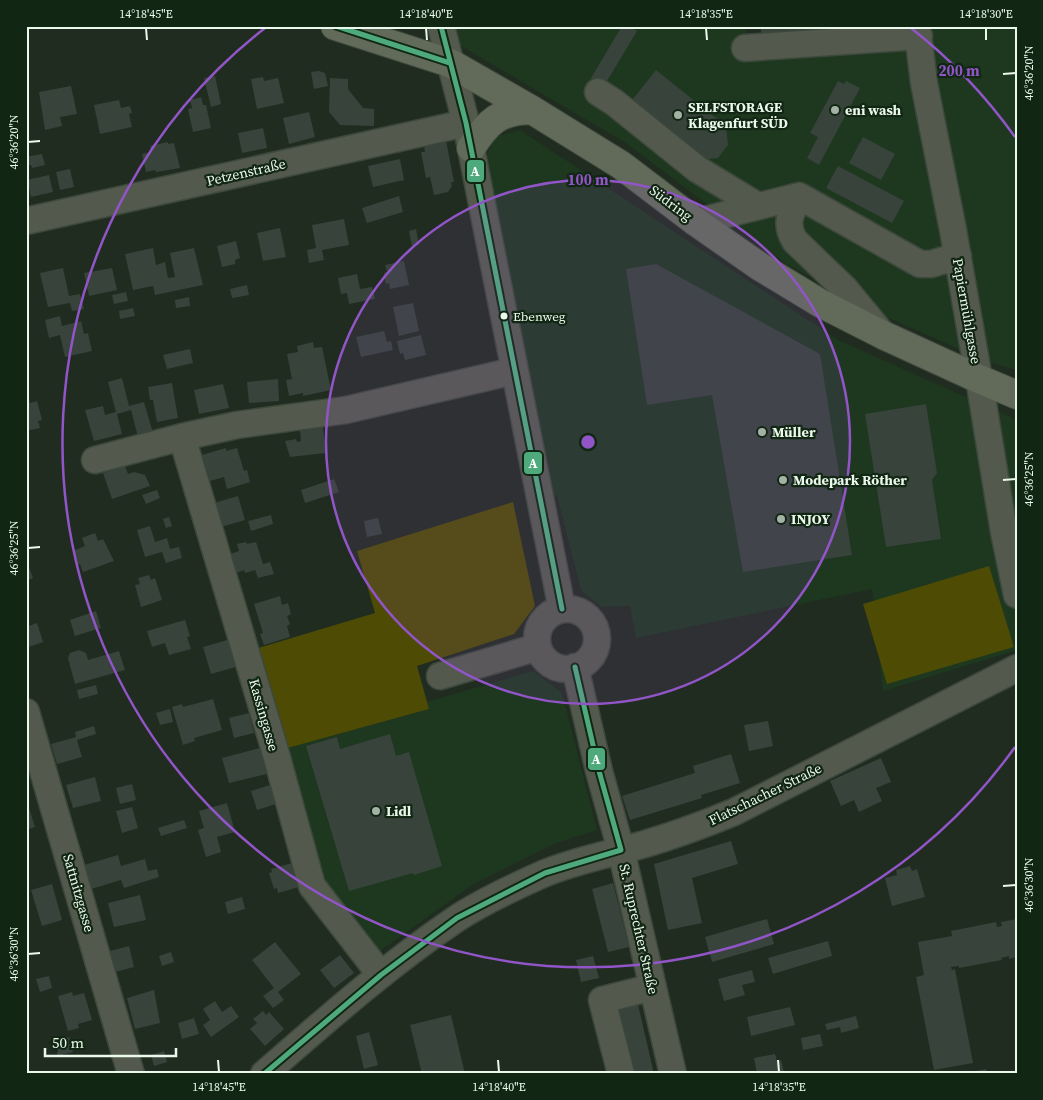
<svg xmlns="http://www.w3.org/2000/svg" width="1043" height="1100" font-family="'Source Serif 4',serif">
  <rect width="100%" height="100%" fill="#202c20"/>
  <path fill="#1e3820" d="M454 26H746L748 56 924 26H1017V370L986 361 880 314 785 263 626 143 458 44Z
    M520 130 838 340 1017 420V650L883 691 872 589 636 638 630 606 601 607 581 590 557 496 551 493 487 156 495 137Z
    M533 671 562 693 597 830 553 844 475 883 377 953 333 902 317 869 284 749 429 709 427 702Z"/>
  <path fill="#4d4b04" d="M513 502 535 606 514 634 417 666 429 709 284 749 255 649 375 613 357 551Z
    M989 566 1014 647 887 684 863 604Z"/>
  <path fill="#37433b" d="M622 26H628L637 31 604 86 591 78Z
    M761 26H889L761 37Z
    M656 70 726 126 728 145 718 158 699 160 629 104Z
    M319 71 325 73 328 86 314 89 311 72Z
    M215 76 221 104 211 107 204 78Z
    M263 77 264 81 278 78 284 103 257 109 251 79Z
    M330 78 348 79V89L363 108 374 109V126L340 125 329 112Z
    M838 81 844 84 846 81 860 88 819 165 807 158 818 137 810 133Z
    M71 86 77 114 60 117 62 126 45 130 39 92Z
    M201 97 203 105H206L211 128 193 132 188 109 192 108 190 100Z
    M119 100 121 108 130 106 132 113 129 114 132 127 100 134 94 105Z
    M309 112 315 137 289 144 283 118Z
    M263 128 267 148 242 153 238 133Z
    M863 137 895 154 881 180 849 163Z
    M446 140 454 182H451L452 186 448 192 434 195 430 177 426 178 421 152H425L424 145Z
    M168 142V144L174 143 180 168 156 172 155 170 146 172 142 154 151 152 150 146Z
    M42 154 45 165 32 168 31 165 26 166V157Z
    M400 159 404 180 373 187 368 166Z
    M838 166 904 201 892 223 826 188Z
    M70 169 74 187 60 190 56 172Z
    M49 175 53 192 31 197 27 180Z
    M399 196 403 212 367 223 362 208Z
    M344 219 349 245 322 250 324 260 309 263 307 250 316 248 312 225Z
    M280 228 286 257 263 261 257 233Z
    M416 229 419 245 412 246 409 231Z
    M236 241 240 258 235 260V264L222 267 217 246Z
    M153 248 156 265 165 262 168 278 175 277 170 253 194 248 203 285 155 295 153 286 133 290 125 254Z
    M404 261 409 285 390 289 389 283 386 284 384 273 387 272 385 265Z
    M656 264 820 354 852 555 743 572 712 395 647 405 626 269Z
    M63 268 69 296 80 294 84 309 72 311 70 303 48 307 40 273Z
    M112 268 117 290 89 296 84 273Z
    M357 274 360 289 372 287 375 299 349 304 347 293 341 294 338 278Z
    M247 285 249 295 232 298 230 289Z
    M126 292 128 301 114 304 112 295Z
    M189 297 190 306 176 308 175 300Z
    M413 303 419 331 399 336 393 307Z
    M133 308 135 316 120 319 119 311Z
    M60 316 62 326 81 321 84 334 88 333 92 351 65 357 60 335 49 338 45 320Z
    M384 331 387 342 391 341 393 350 361 357 356 337Z
    M421 335 426 355 405 360 403 353 400 354 397 341Z
    M313 342 314 348 322 347 331 390 303 396V393L289 396 286 380 292 379 287 354 298 352 297 346Z
    M190 349 193 363 167 369 163 355Z
    M122 378 129 406 144 402 153 433 138 437 131 410 117 414 122 434 94 441 85 410 103 406 105 415 116 412 108 382Z
    M278 379 279 401 249 403 247 382Z
    M172 383 178 418 157 422 153 400H150L148 387Z
    M223 384 229 408 199 414 194 390Z
    M29 399 30 403 37 401 42 420 38 421 40 428 26 431V400Z
    M926 404 937 473 932 480 941 539 886 547 865 414Z
    M323 427 326 453 290 457 285 441 296 439 297 442 301 441 300 430Z
    M226 448V451L237 448 244 471 247 470 250 482 227 489 224 477 210 481 202 455Z
    M125 466 128 474 134 472 145 475 150 486 112 499 103 473Z
    M334 479 339 492 305 503 301 490Z
    M157 490 160 498 146 504 142 495Z
    M238 496 245 520 221 527 214 503Z
    M271 515 273 524 251 531 248 521Z
    M169 517 172 526 166 528 163 519Z
    M378 518 382 534 367 537 364 521Z
    M150 526 155 542 167 538 170 549 179 547 182 558 166 563 162 552 145 557 137 530Z
    M95 533 98 541 103 539 114 561 83 572 80 564 78 565 73 551 85 546 82 538Z
    M246 542 247 544 256 542 263 564 270 562 274 574 258 578 255 570 245 573 244 570 236 573 230 554 239 551 237 544Z
    M26 559 33 578 26 581Z
    M149 575 151 580 155 578 162 600 141 607 135 585 140 584 138 578Z
    M280 596 282 605 288 603 291 614 287 616 290 624 287 626 290 637 264 645 260 634 263 633 254 604Z
    M96 611 101 628 75 636 70 620Z
    M185 620 190 636 187 637 191 649 169 655 165 643 152 647 147 631Z
    M37 623 43 642 26 648V627Z
    M231 639 239 666 211 674 203 647Z
    M79 650 86 653 88 660 119 651 125 670 75 684 68 658 70 653Z
    M96 685 98 694 79 699 77 690Z
    M213 699 222 730 194 738 195 741 183 745 172 707 182 704 183 707Z
    M170 709 173 722 160 725 156 713Z
    M249 713 254 733 234 738 229 718Z
    M768 721 773 746 749 751 744 725Z
    M94 726 96 734 77 740 82 757 57 764 51 744 76 737 75 732Z
    M390 734 396 756 409 752 442 866 414 875 413 873 349 891 306 746 337 737 340 749Z
    M260 748 267 774 229 783 222 758Z
    M731 754 740 783 701 795 702 798 630 820 622 796 695 773 693 766Z
    M881 758 891 782 876 788 882 801 859 812 854 800 841 806 830 781Z
    M95 777 101 801 73 808 66 785Z
    M132 784 136 800 120 804 116 788Z
    M270 785 276 804 257 810 251 791Z
    M227 803 235 832 217 837 221 852 206 857 198 830 204 828 199 811Z
    M28 805 35 827 26 830V806Z
    M132 807 138 828 122 833 116 811Z
    M184 820 187 828 161 836 158 828Z
    M731 841 738 864 692 878 702 923 668 930 654 864Z
    M118 855 121 866 145 859 148 871 157 869 159 877 124 888 121 880 91 889 84 865Z
    M292 863 299 887 278 893 277 888 274 889 269 873 272 872 271 869Z
    M910 866 912 871 917 869 925 897 892 906 885 878 897 875 896 870Z
    M613 883 629 947 608 952 592 889Z
    M52 884 62 920 42 926 31 890Z
    M140 895 146 920 114 927 108 903Z
    M242 897 245 909 228 914 225 902Z
    M767 919 774 944 712 962 705 937Z
    M1017 919V957L1009 959V956L1001 958 1002 960 959 968V966L951 967 952 970 955 969 973 1063 934 1070 916 977 924 975 918 942 952 936 951 931 996 922 997 927 1002 926 1001 922Z
    M828 941 832 956 773 974 768 958Z
    M275 942 301 974 278 992 284 1000 273 1008 263 996 274 988 252 960Z
    M129 946 134 967 115 972 110 951Z
    M171 952 174 962 162 966 159 956Z
    M340 955 354 973 334 988 320 970Z
    M593 956 599 978 581 982 576 960Z
    M752 970 755 982 742 985 745 995 724 1001 718 979Z
    M49 976 52 988 40 992 36 979Z
    M154 990 160 1023 135 1029 127 998Z
    M72 992 73 996 84 993 92 1020 78 1024 79 1028 68 1031 58 996Z
    M637 1000 654 1074H633L616 1005Z
    M215 1001 222 1012 231 1006 239 1017 211 1037 203 1025 210 1020 203 1009Z
    M790 1007 795 1025 751 1036 747 1017Z
    M263 1011 266 1015 269 1012 284 1029 265 1046 250 1029 257 1023 253 1019Z
    M451 1015 465 1074H422L410 1025Z
    M856 1016 859 1028 841 1033 840 1027 827 1030 825 1024Z
    M194 1018 199 1034 182 1039 178 1023Z
    M369 1032 378 1065 364 1069 356 1036Z
    M820 1034 823 1046 803 1050 801 1038Z
    M69 1037 73 1052 58 1056 53 1042Z
    M164 1051 167 1062 154 1066 151 1055Z
    M775 1054 777 1061 781 1060 784 1072 775 1074H757L754 1058Z
    M986 1069 987 1074H965V1073Z"/>
  <g fill="none" stroke-linecap="round" stroke-linejoin="round">
    <defs>
      <path id="minor" d="M441 26 466 123 562 609
        M917 26 924 83 953 230 979 379 1004 532 1017 595
        M745 48 919 36
        M598 92 615 103 697 169 758 206
        M799 196C791 213 784 223 795 241L845 289 883 335
        M26 221 466 123
        M696 222 799 196 920 264H931L958 256
        M182 437 276 754 312 886 381 975
        M95 460 182 437 237 425 346 410 514 371
        M537 639a30 30 0 1 1 60 0a30 30 0 1 1-60 0Z
        M575 667 599 771 621 850 673 1074
        M440 676 538 647
        M26 712 131 1074
        M264 1074C326 1020 388 965 456 919 480 903 516 886 543 874 576 860 611 854 645 844 675 835 705 824 734 812L1017 668
        M621 1074 602 1000 653 987"/>
      <path id="major" d="M335 26 450 63 532 110 621 165 696 222 759 266 820 303 883 335 979 379 1017 395
        M471 148C488 121 499 111 532 110"/>
    </defs>
    <use href="#minor" stroke="#3d483d" stroke-width="29"/>
    <use href="#major" stroke="#3d483d" stroke-width="30"/>
    <use href="#minor" stroke="#53594c" stroke-width="26"/>
    <use href="#major" stroke="#626a5a" stroke-width="28"/>
    <defs>
      <path id="bus-1" d="M336 26 450 63
        M441 26 466 123 562 609
        M575 667 599 771 621 850
        M264 1074 381 975 457 918 545 873 621 850"/>
    </defs>
    <use href="#bus-1" stroke="#112713" stroke-width="9"/>
    <use href="#bus-1" stroke="#4eaa7d" stroke-width="5"/>
  </g>
  <path fill="none" stroke="#ebf9ec" stroke-width="2" d="M146 28 147 40M426 28 427 40M706 28 707 40M986 28V40M1003 74 1016 73M28 142 40 141M1003 480 1016 479M28 548 40 547M1003 886 1016 885M28 954 40 953M218 1060 219 1072M498 1060 499 1072M778 1060 779 1072"/>
  <circle cx="588" cy="442" r="262" fill="#9155c8" fill-opacity=".12"/>
  <g fill="none" stroke="#9155c8" stroke-width="2.5">
    <circle cx="588" cy="442" r="262"/>
    <path d="M1015 747A525 525 0 1 1 265 28M911 28A525 525 0 0 1 1015 137"/>
  </g>
  <g fill="#a4b1a5" stroke="#112713" stroke-width="2">
    <circle cx="835" cy="110" r="5"/>
    <circle cx="678" cy="115" r="5"/>
    <circle cx="762" cy="432" r="5"/>
    <circle cx="783" cy="480" r="5"/>
    <circle cx="781" cy="519" r="5"/>
    <circle cx="376" cy="811" r="5"/>
  </g>
  <circle fill="#ebf9ec" stroke="#112713" stroke-width="2" cx="504" cy="316" r="4.5"/>
  <g text-anchor="middle" stroke-width="4.5" stroke-linejoin="round" paint-order="stroke">
    <g font-size="13" fill="#ebf9ec" stroke="#112713" text-anchor="start">
      <text x="513" y="321">Ebenweg</text>
    </g>
    <g font-size="14" font-weight="bold" fill="#ebf9ec" stroke="#112713" text-anchor="start">
      <text x="688" y="112">SELFSTORAGE<tspan x="688" dy="16">Klagenfurt SÜD</tspan></text>
      <text x="845" y="115">eni wash</text>
      <text x="772" y="437">Müller</text>
      <text x="793" y="485">Modepark Röther</text>
      <text x="791" y="524">INJOY</text>
      <text x="386" y="816">Lidl</text>
    </g>
    <g font-size="14" fill="#ebf9ec" stroke="#112713">
      <text transform="translate(246 172) rotate(-13)" y="5">Petzenstraße</text>
      <text transform="translate(671 203) rotate(37)" y="5">Südring</text>
      <text transform="translate(967 311) rotate(80)" y="5">Papiermühlgasse</text>
      <text transform="translate(264 715) rotate(74)" y="5">Kassingasse</text>
      <text transform="translate(765 794) rotate(-26)" y="5">Flatschacher Straße</text>
      <text transform="translate(79 893) rotate(74)" y="5">Sattnitzgasse</text>
      <text transform="translate(639 929) rotate(77)" y="5">St. Ruprechter Straße</text>
    </g>
  </g>
  <circle cx="588" cy="442" r="8" fill="#9155c8" stroke="#112713" stroke-width="2.5"/>
  <g font-size="15" text-anchor="middle" font-weight="bold" fill="#9155c8" stroke="#112713" stroke-width="4.5" stroke-linejoin="round" paint-order="stroke">
    <text x="959" y="76">200 m</text>
    <text x="588" y="185">100 m</text>
  </g>
  <g stroke="#112713" stroke-width="2">
    <rect x="466" y="159" width="19" height="24" rx="5" fill="#4eaa7d"/>
    <rect x="523" y="451" width="20" height="24" rx="5" fill="#4eaa7d"/>
    <rect x="587" y="747" width="19" height="24" rx="5" fill="#4eaa7d"/>
  </g>
  <g font-size="14" text-anchor="middle" font-weight="bold" fill="#fff">
    <text x="475" y="176">A</text>
    <text x="533" y="468">A</text>
    <text x="596" y="764">A</text>
  </g>
  <rect width="1043" height="1100" fill="none" stroke="#112713" stroke-width="55"/>
  <path d="M45 1048v8h131v-8" fill="none" stroke="#ebf9ec" stroke-width="2.5"/>
  <text x="52" y="1048" font-size="15" fill="#ebf9ec" stroke="#112713" stroke-width="4" paint-order="stroke">50 m</text>
  <rect x="28" y="28" width="988" height="1044" fill="none" stroke="#ebf9ec" stroke-width="2"/>
  <g font-size="12" text-anchor="middle" fill="#ebf9ec">
    <text x="146" y="18">14°18'45"E</text>
    <text x="426" y="18">14°18'40"E</text>
    <text x="706" y="18">14°18'35"E</text>
    <text x="986" y="18">14°18'30"E</text>
    <text transform="translate(1029 73) rotate(-90)" y="4">46°36'20"N</text>
    <text transform="translate(14 142) rotate(-90)" y="4">46°36'20"N</text>
    <text transform="translate(1029 479) rotate(-90)" y="4">46°36'25"N</text>
    <text transform="translate(14 548) rotate(-90)" y="4">46°36'25"N</text>
    <text transform="translate(1029 885) rotate(-90)" y="4">46°36'30"N</text>
    <text transform="translate(14 954) rotate(-90)" y="4">46°36'30"N</text>
    <text x="219" y="1091">14°18'45"E</text>
    <text x="499" y="1091">14°18'40"E</text>
    <text x="779" y="1091">14°18'35"E</text>
  </g>
</svg>
